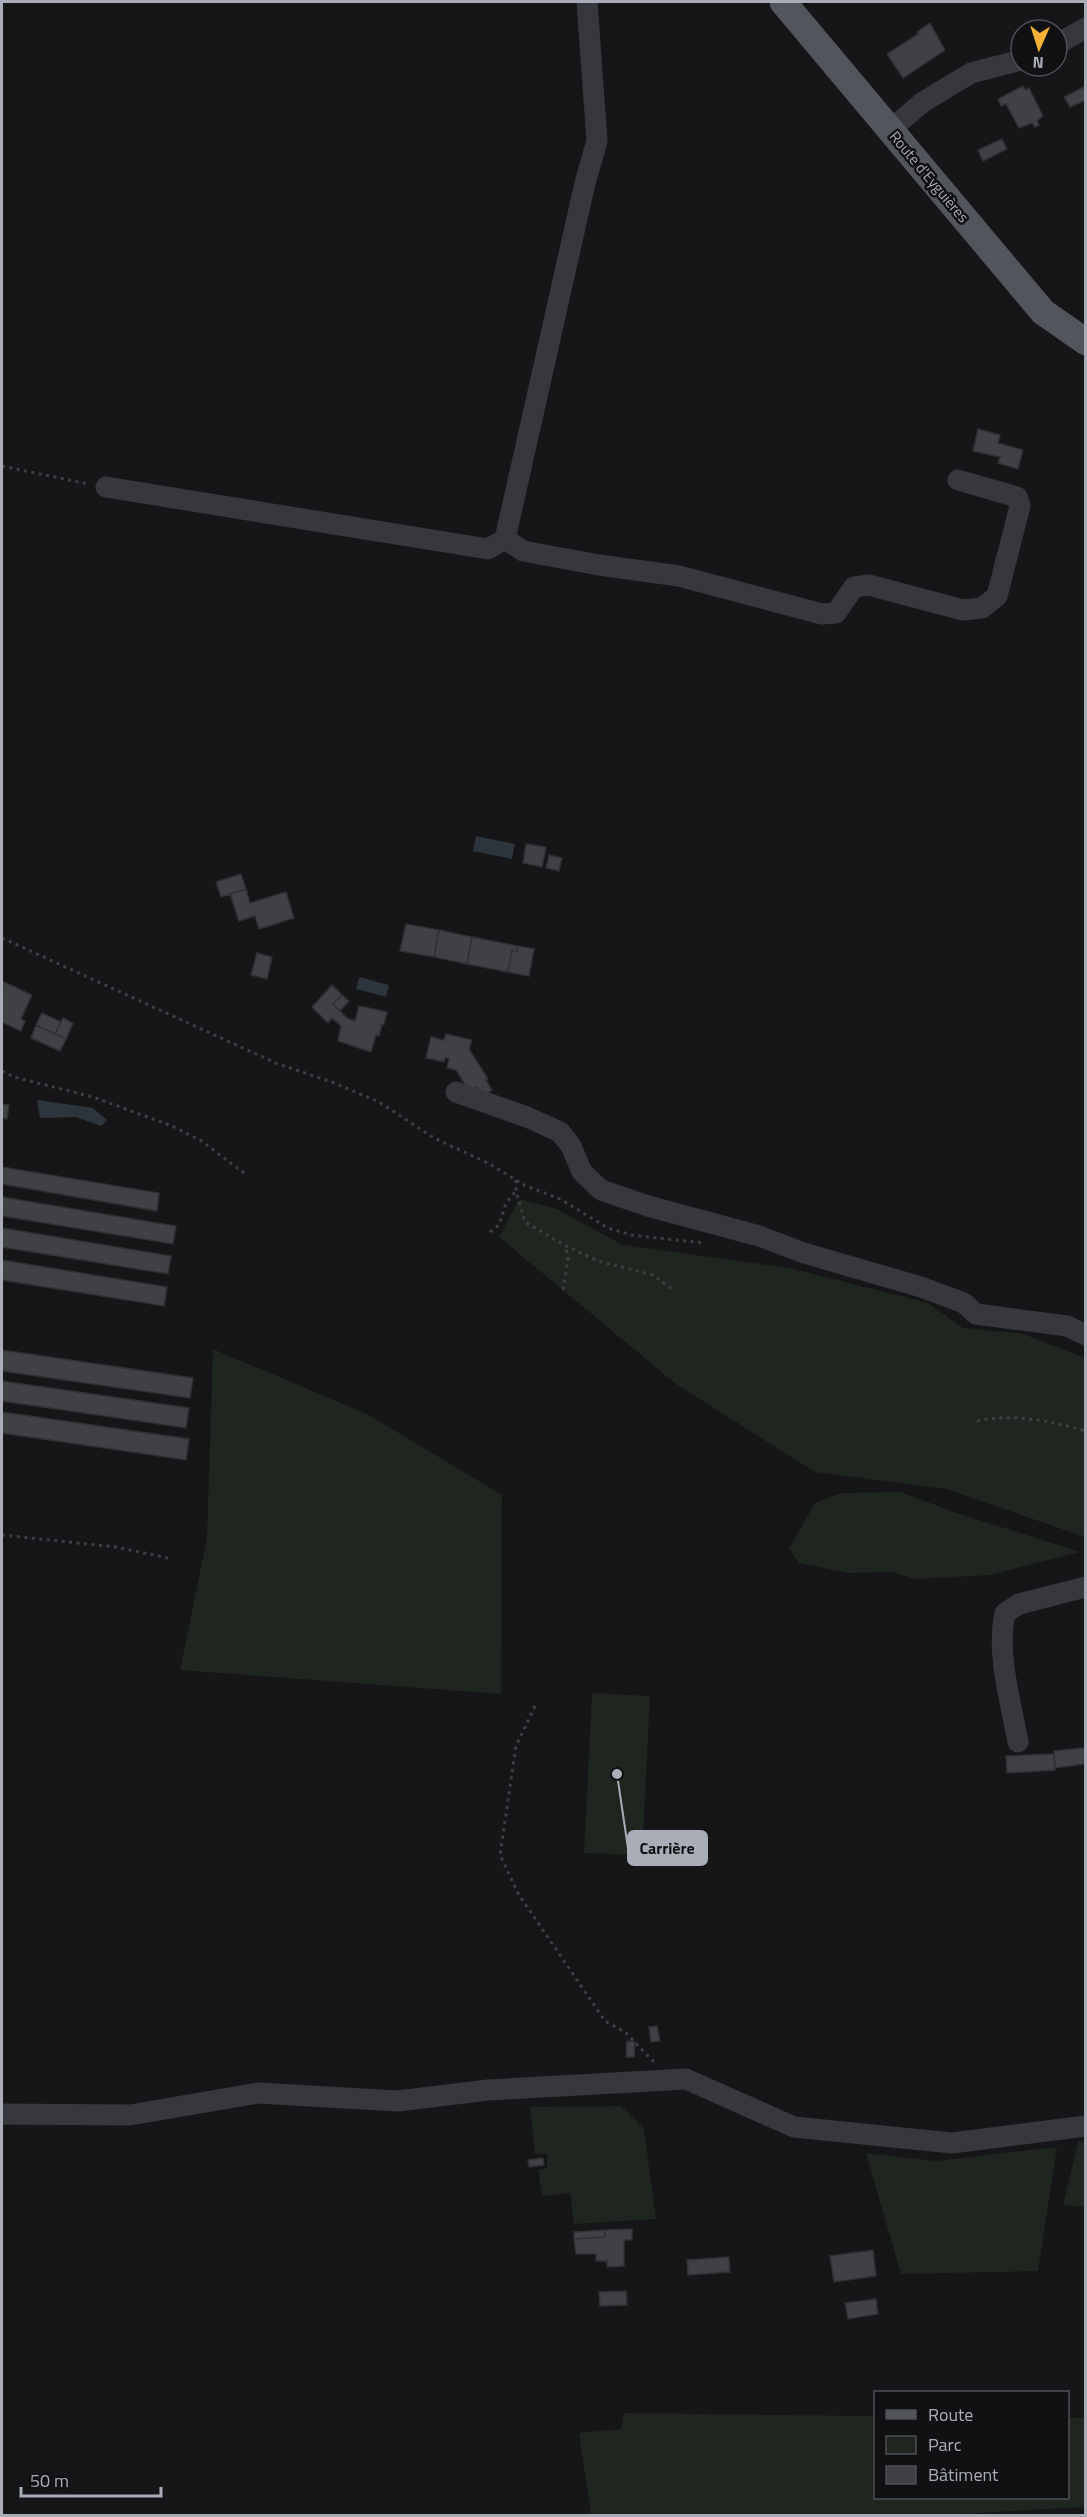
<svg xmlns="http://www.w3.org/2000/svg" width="1087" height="2517" font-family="'Titillium Web',sans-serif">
  <rect width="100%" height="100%" fill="#161618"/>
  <path fill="#1e261f" d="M519 1199 557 1209 623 1245 789 1268 928 1303 963 1328 1023 1334 1085 1358V1537L946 1489 815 1472 676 1384 499 1237Z
    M213 1349 367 1414 502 1495 501 1694 180 1670 207 1538Z
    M900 1492 957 1513 1080 1552 990 1575 917 1579 891 1572 849 1573 799 1563 789 1549 815 1503 841 1493Z
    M592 1693 650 1696 642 1855 584 1853Z
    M621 2106 644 2129 656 2219 574 2224 570 2193 542 2196 538 2170 547 2168V2154H535L530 2107Z
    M1085 2141V2207L1063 2205 1078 2142Z
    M1057 2147 1038 2271 901 2274 866 2153 936 2161Z
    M624 2413 875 2416 876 2498H1068V2418H1085V2507L924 2516 591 2515 579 2433 621 2429Z"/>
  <path fill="#2c353c" d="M476 836 515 844 512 859 473 851Z
    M359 977 389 985 386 997 356 989Z
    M37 1100 93 1108 107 1120 101 1126 76 1117 40 1118Z"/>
  <path fill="#404145" stroke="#303034" stroke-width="1.5" d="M930 23 945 50 903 78 887 54 918 34 917 32Z
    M1023 86 1026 90 1029 88 1043 116 1037 121 1039 125 1035 127 1032 123 1019 128 1006 104 1001 106 998 99Z
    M1086 86V100L1070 107 1064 97Z
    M1002 139 1007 149 983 161 978 150Z
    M978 429 1000 435 998 443 1023 450 1018 469 998 463 1000 457 973 451Z
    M526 844 546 847 542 867 523 863Z
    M549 855 562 858 559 871 546 868Z
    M241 874 246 889 221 897 216 882Z
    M246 889 250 903 286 892 294 918 259 929 255 916 239 921 230 894Z
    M406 924 439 930 434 957 400 951Z
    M439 930 472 937 467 964 434 957Z
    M472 937 518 946 517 952 512 950 508 972 467 964Z
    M518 946 534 949 529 976 508 972 512 950 517 952Z
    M257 953 272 957 267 979 251 975Z
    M2 981 32 995 21 1019 25 1021 21 1031 2 1022Z
    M332 985 342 995 333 1004 347 1018 355 1021 359 1006 387 1012 384 1025 382 1024 379 1036 376 1035 371 1052 338 1041 341 1026 332 1018 328 1023 312 1007Z
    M342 995 349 1001 340 1011 333 1004Z
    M42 1013 61 1022 55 1034 36 1025Z
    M63 1018 73 1023 66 1039 55 1034Z
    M36 1025 66 1039 60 1051 31 1038Z
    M446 1034 472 1040 469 1049 488 1079 486 1080 492 1090 482 1097 476 1087 469 1091 456 1070 447 1068 449 1059 445 1058 444 1062 426 1058 431 1037 444 1040Z
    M2 1104 9 1105 7 1119 2 1118Z
    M2 1167 159 1193 157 1211 2 1184Z
    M2 1197 176 1226 173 1244 2 1216Z
    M2 1228 171 1256 168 1274 2 1247Z
    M2 1260 167 1287 164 1306 2 1280Z
    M2 1350 193 1378 190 1398 2 1371Z
    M2 1381 189 1408 186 1428 2 1401Z
    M2 1412 189 1439 186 1460 2 1433Z
    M1083 1748H1086L1084 1764 1055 1768 1054 1751Z
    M1054 1754 1055 1770 1007 1773 1006 1756Z
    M657 2026 660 2041 651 2042 649 2027Z
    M627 2041 635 2042 634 2057H626Z
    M543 2158 544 2165 529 2167 528 2160Z
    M632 2229V2240H624V2266L607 2267V2261H596V2254H576L574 2239 605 2237V2230Z
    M605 2230V2237L574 2239V2232Z
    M873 2250 876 2276 834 2282 830 2256Z
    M729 2257 730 2272 688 2275 687 2260Z
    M626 2291 627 2305 600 2306 599 2292Z
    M876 2299 878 2314 848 2319 845 2303Z"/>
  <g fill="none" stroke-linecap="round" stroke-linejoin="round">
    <path stroke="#3d3f44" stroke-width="3" stroke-dasharray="3 4.5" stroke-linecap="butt" d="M2 466 88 484
      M2 938 278 1064 332 1082 379 1102 434 1138 490 1164 524 1185 560 1199 608 1228 631 1235 704 1243
      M2 1071 14 1077 93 1097 172 1126 200 1140 244 1173
      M516 1180V1191L525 1222 566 1246 598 1261 653 1275 672 1289
      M490 1232 499 1225 506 1203 516 1191
      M563 1290 568 1260 566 1246
      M977 1421C1014 1413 1050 1421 1086 1431
      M2 1535 116 1547 168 1558
      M535 1706 516 1746 500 1855 519 1895 605 2021 626 2033 654 2062"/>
    <path stroke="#37383d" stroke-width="21" d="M1057 44 1086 28
      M890 130 923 102 971 73 1021 60
      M106 487 488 549 505 539 585 183 597 141 587 2
      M505 539 523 551 599 565 679 576 822 614 836 613 854 587 869 585 963 610 982 608 997 596 1020 506 1017 497 958 480
      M456 1092 527 1117 560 1132 571 1146 582 1172 601 1190 648 1206 759 1236 804 1253 921 1287 964 1303 976 1314 1067 1326 1086 1335
      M1018 1742C1011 1701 996 1655 1005 1613L1019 1604 1086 1587
      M2 2114 130 2115 258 2093 398 2101 488 2090 686 2079 794 2127 952 2143 1086 2126"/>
    <path stroke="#53555c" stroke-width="27" d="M783 2 1043 312 1086 342"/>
  </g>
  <g text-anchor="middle" stroke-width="5" stroke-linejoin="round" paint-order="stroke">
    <g font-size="15" fill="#a8adb8" stroke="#111113">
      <text transform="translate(929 177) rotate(50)" y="5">Route d'Eyguières</text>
    </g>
  </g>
  <path fill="none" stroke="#a8adb8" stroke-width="2" d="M617 1774L628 1848"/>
  <circle fill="#a8adb8" stroke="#111113" stroke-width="2" cx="617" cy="1774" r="6"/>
  <rect fill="#a8adb8" stroke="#a8adb8" stroke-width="2" x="628" y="1831" width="79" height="34" rx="6"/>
  <g font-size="16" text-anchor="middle" font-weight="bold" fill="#111">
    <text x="667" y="1854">Carrière</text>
  </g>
  <rect width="1087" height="2517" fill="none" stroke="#a8adb8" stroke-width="6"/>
  <rect x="874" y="2391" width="195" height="108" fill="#111113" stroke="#4d4f55" stroke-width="1.5"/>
  <rect x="886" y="2410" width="30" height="9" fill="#53555c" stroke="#4d4f55" stroke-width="1.5"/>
  <text x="928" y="2421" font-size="18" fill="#a8adb8">Route</text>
  <rect x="886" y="2436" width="30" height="18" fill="#1e261f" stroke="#4d4f55" stroke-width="1.5"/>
  <text x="928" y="2451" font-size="18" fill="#a8adb8">Parc</text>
  <rect x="886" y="2466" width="30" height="18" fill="#404145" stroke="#4d4f55" stroke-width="1.5"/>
  <text x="928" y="2481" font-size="18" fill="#a8adb8">Bâtiment</text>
  <g transform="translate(1039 48) rotate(183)"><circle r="28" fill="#111113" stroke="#4d4f55" stroke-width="1.5"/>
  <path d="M0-4.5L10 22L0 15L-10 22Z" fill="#f2b134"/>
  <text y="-9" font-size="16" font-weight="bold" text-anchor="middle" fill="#a8adb8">N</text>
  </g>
  <path d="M21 2487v9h140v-9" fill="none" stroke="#a8adb8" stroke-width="3"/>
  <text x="30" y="2487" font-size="18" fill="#a8adb8" stroke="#111113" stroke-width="4.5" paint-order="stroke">50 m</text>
</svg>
